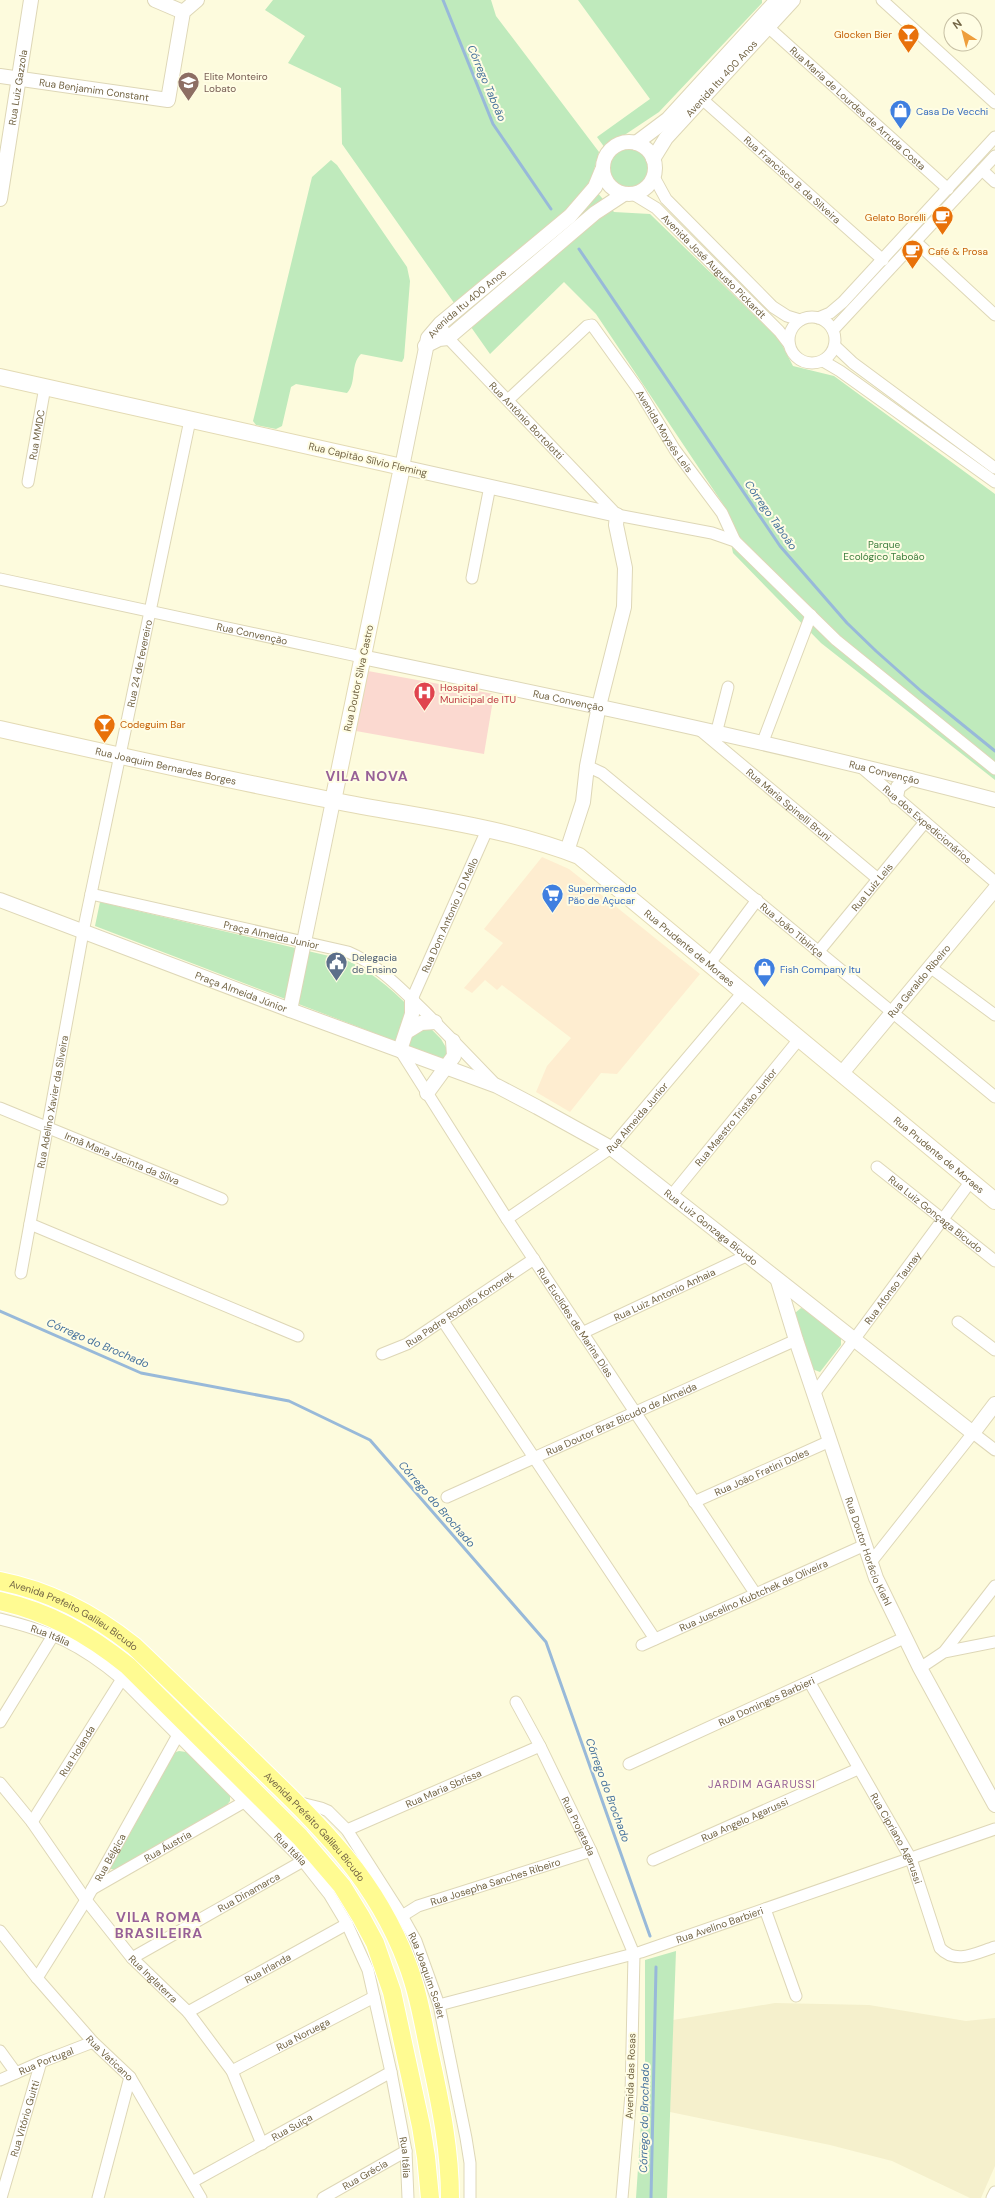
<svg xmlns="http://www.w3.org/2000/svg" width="995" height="2198" font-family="'DM Sans',sans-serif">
  <rect width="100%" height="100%" fill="#fdfbdd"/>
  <path fill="#f5f0cc" d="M775 2003 869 2005 966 2021 995 2018V2166L981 2198H970L892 2161 830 2145 670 2112 673 2020Z"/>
  <path fill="#feedd0" d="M542 857 569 869 700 974 617 1074 601 1073 570 1112 536 1092 547 1066 571 1038 502 985 497 990 485 980 472 993 464 988 503 943 484 929Z"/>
  <path fill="#fbd9d0" d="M368 671 494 694 484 754 356 731Z"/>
  <path fill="#bfeabc" d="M273 0H491L496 16 599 152 590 184 614 212 650 214 779 339 793 366 834 376 995 494V780L821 643 733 553 723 504 596 314 564 282 490 354 342 144 341 88 288 63 305 36 265 10Z
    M578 0H762V3L659 112 605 148 597 137 650 99Z
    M607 168a22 22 0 1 1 44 0a22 22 0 1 1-44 0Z
    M331 160 337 165 407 267 410 281 404 358 402 362 361 354C350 364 357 383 347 393L296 384 291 387 282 426 276 429 256 425 253 421 255 413 312 177Z
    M100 902 346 960C384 977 412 1010 441 1039L448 1051 447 1057 442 1059 95 926Z
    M801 1308 806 1310 841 1337V1345L820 1372 812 1369 795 1313Z
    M179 1751 186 1752 230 1794V1801L226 1806 119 1870 111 1869 109 1864 173 1753Z
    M676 1951 667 2198H636L645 2064V1960Z"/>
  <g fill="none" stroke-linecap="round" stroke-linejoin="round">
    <path stroke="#98b9d9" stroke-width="3" d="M443 0 493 124 551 209
      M579 249 780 546 847 623 876 651 921 691 995 751
      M0 1311 141 1373 289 1401 370 1440 546 1642 650 1936
      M651 2198 656 1967"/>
    <defs>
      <g id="minor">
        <path d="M882 0 995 103"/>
        <path id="s1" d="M768 27 948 189"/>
        <path id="s2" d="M702 99 883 260"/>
        <path d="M982 170 995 182"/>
        <path d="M654 177 666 199 773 307 787 316 800 320"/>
        <path id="s3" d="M633 194 656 208 779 331 789 344"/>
        <path d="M916 242 995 315"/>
        <circle cx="812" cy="340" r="23"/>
        <path d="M818 318 830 313 843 302 995 137"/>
        <path id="s4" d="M440 324 448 338 617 515 712 533 735 541 836 640 995 769"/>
        <path d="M833 330 995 156"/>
        <path d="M835 346 853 363 995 468"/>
        <path d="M823 361 840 371 995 482"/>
        <path id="s5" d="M508 400 587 326 592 325 638 389 675 450 722 513 735 541"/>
        <path id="s6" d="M28 482 45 387"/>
        <path d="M472 578 490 486"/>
        <path id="s7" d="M0 579 362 657"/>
        <path id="s8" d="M700 730 878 879"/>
        <path d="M716 734 728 687"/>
        <path d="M762 744 811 615"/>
        <path id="s9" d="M587 766 602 773 995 1097"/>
        <path id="s10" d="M860 766 995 882"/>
        <path id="s11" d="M91 894 348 952C379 965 401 989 425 1012 449 1036 472 1060 496 1085"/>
        <path id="s12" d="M819 951 925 822"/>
        <path d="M710 963 757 900"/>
        <path d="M930 967 995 1015"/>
        <path id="s13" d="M412 999 487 830"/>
        <path id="s14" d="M400 1050 507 1219 755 1593"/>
        <path id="s15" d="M0 1108 222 1199"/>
        <path id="s16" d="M877 1167 995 1261"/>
        <path id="s17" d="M671 1196 800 1038"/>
        <path id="s18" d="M507 1219 611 1148 744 991"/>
        <path d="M30 1224 298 1336"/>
        <path id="s19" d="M21 1273 83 932 190 420"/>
        <path d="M443 1321 655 1639"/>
        <path d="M958 1322 995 1350"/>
        <path id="s20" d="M582 1333 746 1256"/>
        <path id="s21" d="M382 1354 407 1344 534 1259"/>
        <path id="s22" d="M814 1394 971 1181"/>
        <path id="s23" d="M447 1497 796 1340"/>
        <path id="s24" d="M694 1502 830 1441"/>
        <path d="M871 1562 973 1433 995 1450"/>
        <path id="s25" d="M0 1619C53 1632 80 1644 122 1679L303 1861 329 1894 347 1924 368 1970 391 2072 406 2151 408 2198"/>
        <path id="s26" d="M642 1645 865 1545"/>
        <path d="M944 1652 995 1586"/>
        <path d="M920 1668 944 1652 995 1642"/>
        <path id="s27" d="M810 1683 911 1859 940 1948C956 1965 976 1953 995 1947"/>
        <path id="s28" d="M516 1702 540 1746 591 1851 634 1954 631 2094 622 2198"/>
        <path d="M0 1722 54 1634"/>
        <path id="s29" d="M629 1764 904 1638"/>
        <path id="s30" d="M0 1783 32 1822 86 1900 132 1958 188 2012 232 2071 262 2144"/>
        <path id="s31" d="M297 1802 321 1808 328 1811 347 1830 402 1916 416 1941 439 2005 466 2138 470 2163V2198"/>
        <path id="s32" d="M32 1822 122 1679"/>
        <path id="s33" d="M347 1830 540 1746"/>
        <path id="s34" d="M653 1860 858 1769"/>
        <path id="s35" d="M92 1889 244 1802"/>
        <path d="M765 1909 796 1996"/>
        <path id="s36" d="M402 1916 418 1906 591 1851"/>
        <path id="s37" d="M0 1931 37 1978 93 2042 130 2077 201 2198"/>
        <path id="s38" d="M132 1958 303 1861"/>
        <path id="s39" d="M37 1978 86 1900 178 1735"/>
        <path id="s40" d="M439 2005 641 1952 995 1829"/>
        <path id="s41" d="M188 2012 347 1924"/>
        <path d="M0 2051 16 2073"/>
        <path id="s42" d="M232 2071 374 1997"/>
        <path id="s43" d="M0 2080 41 2062 93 2042"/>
        <path id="s44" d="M192 2182 391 2072"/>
        <path id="s45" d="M1 2198 41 2062"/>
        <path d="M98 2198 130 2077"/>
        <path id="s46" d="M323 2198 406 2151"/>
        <path d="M992 2198 995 2192"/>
      </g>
      <g id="tertiary">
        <path d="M155 0 183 12"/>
        <path id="s47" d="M0 76 168 100 183 12 197 0"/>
        <circle cx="629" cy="168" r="26"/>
        <path d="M636 143 668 119 777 0"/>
        <path id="s48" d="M653 159 666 138 793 0"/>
        <path id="s49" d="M0 199 31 0"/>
        <path d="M425 346 439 339 448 338 595 213 624 194"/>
        <path id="s50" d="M362 657C574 701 786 745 995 800"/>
        <path d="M896 797 898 787 910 778"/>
        <path id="s51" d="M567 851 583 802 587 766 599 706 624 607 625 568 616 525 617 515 402 467 428 338 440 324 570 216 595 187 602 170"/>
        <path id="s52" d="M0 900 290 1010 497 1086 537 1107 611 1148 973 1433 995 1404"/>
        <path d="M290 1010 333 801"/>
        <path d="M408 1031 421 1023 435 1022"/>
        <path d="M400 1050 412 1014V999"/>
        <path id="s53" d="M842 1073 995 889"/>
        <path d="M427 1093 454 1056 453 1041"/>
        <path id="s54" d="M778 1281 796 1340 876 1578 920 1668 995 1805"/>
      </g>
      <g id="secondary">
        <path d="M0 377 402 467 333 801"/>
        <path id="s55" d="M0 729C111 754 223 779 335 801 416 817 502 826 579 856L995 1201"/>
      </g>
      <g id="primary">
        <path id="s56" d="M0 1581C51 1591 94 1614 134 1646 174 1684 214 1723 253 1761 318 1824 375 1877 407 1963 419 1994 424 2028 431 2060 441 2106 450 2151 450 2198"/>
        <path d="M0 1601C49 1612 88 1634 128 1666L300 1837 342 1886 361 1917 375 1943 392 1992 421 2126 426 2157 430 2198"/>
      </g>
    </defs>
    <use href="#minor" stroke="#ded7b7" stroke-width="13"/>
    <use href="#tertiary" stroke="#ded7b7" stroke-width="16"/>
    <use href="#secondary" stroke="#e3dab4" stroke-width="18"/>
    <use href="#primary" stroke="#fff" stroke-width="20"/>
    <use href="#minor" stroke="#fff" stroke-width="11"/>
    <use href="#tertiary" stroke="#fff" stroke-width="14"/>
    <use href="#secondary" stroke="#fff" stroke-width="16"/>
    <use href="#primary" stroke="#fffb92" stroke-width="18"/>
  </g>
  <defs>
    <symbol id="bar-pin" viewBox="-11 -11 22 30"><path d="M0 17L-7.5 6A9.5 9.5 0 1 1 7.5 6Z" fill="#e8710a" stroke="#fffde4"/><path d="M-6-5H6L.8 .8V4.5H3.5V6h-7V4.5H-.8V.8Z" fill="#fff"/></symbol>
    <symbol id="school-pin" viewBox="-11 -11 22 30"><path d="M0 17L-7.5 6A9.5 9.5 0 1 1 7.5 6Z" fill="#8d6e63" stroke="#fffde4"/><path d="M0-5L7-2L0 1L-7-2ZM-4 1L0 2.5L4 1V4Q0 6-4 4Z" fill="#fff"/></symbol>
    <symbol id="shop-pin" viewBox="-11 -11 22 30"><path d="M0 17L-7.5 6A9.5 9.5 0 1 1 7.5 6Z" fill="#3f7fe0" stroke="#fffde4"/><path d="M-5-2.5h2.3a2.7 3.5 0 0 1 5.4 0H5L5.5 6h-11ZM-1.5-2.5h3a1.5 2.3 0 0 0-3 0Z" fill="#fff"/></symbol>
    <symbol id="cafe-pin" viewBox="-11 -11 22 30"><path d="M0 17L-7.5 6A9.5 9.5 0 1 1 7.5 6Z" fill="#e8710a" stroke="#fffde4"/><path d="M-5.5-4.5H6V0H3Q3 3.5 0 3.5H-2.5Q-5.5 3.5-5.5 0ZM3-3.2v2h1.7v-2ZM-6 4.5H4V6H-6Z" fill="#fff"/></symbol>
    <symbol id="hospital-pin" viewBox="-11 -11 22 30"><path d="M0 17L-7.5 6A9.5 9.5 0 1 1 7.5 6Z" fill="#e0444e" stroke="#fffde4"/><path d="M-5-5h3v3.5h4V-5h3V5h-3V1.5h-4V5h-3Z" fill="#fff"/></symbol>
    <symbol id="supermarket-pin" viewBox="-11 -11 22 30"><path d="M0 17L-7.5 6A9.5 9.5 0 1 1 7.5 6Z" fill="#3f7fe0" stroke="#fffde4"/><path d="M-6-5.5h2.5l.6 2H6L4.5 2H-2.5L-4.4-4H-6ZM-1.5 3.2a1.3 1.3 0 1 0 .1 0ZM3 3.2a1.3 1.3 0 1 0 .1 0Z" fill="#fff"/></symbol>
    <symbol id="civic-pin" viewBox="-11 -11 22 30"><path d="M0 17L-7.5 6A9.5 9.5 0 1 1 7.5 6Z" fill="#5c6f8a" stroke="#fffde4"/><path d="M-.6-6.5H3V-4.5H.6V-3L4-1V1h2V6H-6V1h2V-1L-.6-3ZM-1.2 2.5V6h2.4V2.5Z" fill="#fff"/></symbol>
  </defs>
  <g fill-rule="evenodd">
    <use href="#bar-pin" x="896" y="22" width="25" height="34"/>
    <use href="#school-pin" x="176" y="70" width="25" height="34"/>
    <use href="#shop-pin" x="888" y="98" width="25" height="34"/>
    <use href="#cafe-pin" x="930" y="204" width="25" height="34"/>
    <use href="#cafe-pin" x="900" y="238" width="25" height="34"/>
    <use href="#hospital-pin" x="412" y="680" width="25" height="34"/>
    <use href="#bar-pin" x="92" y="712" width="25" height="34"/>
    <use href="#supermarket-pin" x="540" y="882" width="25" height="34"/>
    <use href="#civic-pin" x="324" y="950" width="25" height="34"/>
    <use href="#shop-pin" x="752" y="956" width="25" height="34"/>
  </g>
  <g text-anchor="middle" stroke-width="4" stroke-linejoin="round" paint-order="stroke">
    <g font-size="10" fill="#c56008" stroke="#fffde4" text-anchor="end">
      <text x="892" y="38">Glocken Bier</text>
      <text x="926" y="221">Gelato Borelli</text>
      <text x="928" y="255" text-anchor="start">Café &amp; Prosa</text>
      <text x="120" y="728" text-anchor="start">Codeguim Bar</text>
    </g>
    <g font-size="10" fill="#785e54" stroke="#fffde4" text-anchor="start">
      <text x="204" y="80">Elite Monteiro<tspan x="204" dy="12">Lobato</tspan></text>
    </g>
    <g font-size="10" fill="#736545" stroke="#fffde4">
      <text dy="4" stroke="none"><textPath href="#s48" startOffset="106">Avenida Itu 400 Anos</textPath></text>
      <text dy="4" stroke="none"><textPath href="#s49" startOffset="113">Rua Luiz Gazzola</textPath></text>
      <text dy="4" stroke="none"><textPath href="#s47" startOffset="95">Rua Benjamim Constant</textPath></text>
      <text dy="4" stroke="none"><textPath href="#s1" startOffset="121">Rua Maria de Lourdes de Arruda Costa</textPath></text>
      <text dy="4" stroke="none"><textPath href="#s2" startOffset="121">Rua Francisco B. da Silveira</textPath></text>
      <text dy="4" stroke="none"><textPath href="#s3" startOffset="109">Avenida José Augusto Pickardt</textPath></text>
      <text dy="4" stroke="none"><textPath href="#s51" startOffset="748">Avenida Itu 400 Anos</textPath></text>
      <text dy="4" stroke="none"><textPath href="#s4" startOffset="130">Rua Antônio Bortolotti</textPath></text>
      <text dy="4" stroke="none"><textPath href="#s5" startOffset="242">Avenida Moysés Leis</textPath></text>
      <text dy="4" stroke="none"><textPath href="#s6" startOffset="48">Rua MMDC</textPath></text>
      <text transform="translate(368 459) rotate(13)" y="4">Rua Capitão Sílvio Fleming</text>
      <text dy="4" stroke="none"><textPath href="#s7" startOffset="258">Rua Convenção</textPath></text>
      <text dy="4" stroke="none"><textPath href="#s19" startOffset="621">Rua 24 de fevereiro</textPath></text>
      <text transform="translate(358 678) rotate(-78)" y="4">Rua Doutor Silva Castro</text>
      <text dy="4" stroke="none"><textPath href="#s50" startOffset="211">Rua Convenção</textPath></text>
      <text dy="4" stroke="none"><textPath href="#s55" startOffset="170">Rua Joaquim Bernardes Borges</textPath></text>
      <text dy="4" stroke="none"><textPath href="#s50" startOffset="535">Rua Convenção</textPath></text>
      <text dy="4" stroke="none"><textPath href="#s8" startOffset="116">Rua Maria Spinelli Bruni</textPath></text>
      <text dy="4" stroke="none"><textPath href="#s10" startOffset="89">Rua dos Expedicionários</textPath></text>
      <text dy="4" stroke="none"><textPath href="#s12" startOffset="83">Rua Luiz Leis</textPath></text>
      <text dy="4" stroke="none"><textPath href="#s13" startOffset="92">Rua Dom Antonio J D Mello</textPath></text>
      <text dy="4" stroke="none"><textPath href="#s9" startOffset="263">Rua João Tibiriça</textPath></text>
      <text dy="4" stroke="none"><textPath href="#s11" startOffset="185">Praça Almeida Junior</textPath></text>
      <text dy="4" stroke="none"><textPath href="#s55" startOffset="737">Rua Prudente de Moraes</textPath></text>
      <text dy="4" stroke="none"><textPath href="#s53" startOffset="120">Rua Geraldo Ribeiro</textPath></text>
      <text dy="4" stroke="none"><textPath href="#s52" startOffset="258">Praça Almeida Júnior</textPath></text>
      <text dy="4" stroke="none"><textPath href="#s19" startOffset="174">Rua Adelino Xavier da Silveira</textPath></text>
      <text dy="4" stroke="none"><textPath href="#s18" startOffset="166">Rua Almeida Junior</textPath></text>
      <text dy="4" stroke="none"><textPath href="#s17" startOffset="102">Rua Maestro Tristão Junior</textPath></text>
      <text dy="4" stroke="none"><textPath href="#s55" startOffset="1061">Rua Prudente de Moraes</textPath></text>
      <text dy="4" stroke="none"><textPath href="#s15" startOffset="132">Irmã Maria Jacinta da Silva</textPath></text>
      <text dy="4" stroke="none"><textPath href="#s16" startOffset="75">Rua Luiz Gonçaga Bicudo</textPath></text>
      <text dy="4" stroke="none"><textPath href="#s52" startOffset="788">Rua Luiz Gonzaga Bicudo</textPath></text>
      <text dy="4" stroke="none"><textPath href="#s22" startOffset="132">Rua Afonso Taunay</textPath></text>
      <text dy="4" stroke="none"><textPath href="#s20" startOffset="91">Rua Luiz Antonio Anhaia</textPath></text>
      <text dy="4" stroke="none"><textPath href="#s21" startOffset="90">Rua Padre Rodolfo Komorek</textPath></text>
      <text dy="4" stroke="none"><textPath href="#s14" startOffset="324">Rua Euclídes de Marins Dias</textPath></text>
      <text dy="4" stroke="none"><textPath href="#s23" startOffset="191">Rua Doutor Braz Bicudo de Almeida</textPath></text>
      <text dy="4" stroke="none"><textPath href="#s24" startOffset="74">Rua João Fratini Doles</textPath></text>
      <text dy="4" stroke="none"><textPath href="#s54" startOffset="285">Rua Doutor Horácio Kiehl</textPath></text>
      <text dy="4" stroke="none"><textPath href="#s26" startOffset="122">Rua Juscelino Kubtchek de Oliveira</textPath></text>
      <text dy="4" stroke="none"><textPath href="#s56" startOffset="82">Avenida Prefeito Galileu Bicudo</textPath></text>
      <text dy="4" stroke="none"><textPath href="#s25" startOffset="53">Rua Itália</textPath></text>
      <text dy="4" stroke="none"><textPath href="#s29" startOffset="151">Rua Domingos Barbieri</textPath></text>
      <text dy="4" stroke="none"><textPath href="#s32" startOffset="84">Rua Holanda</textPath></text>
      <text dy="4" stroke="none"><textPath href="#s33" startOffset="105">Rua Maria Sbrissa</textPath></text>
      <text dy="4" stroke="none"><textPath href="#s34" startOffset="100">Rua Angelo Agarussi</textPath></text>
      <text dy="4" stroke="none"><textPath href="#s28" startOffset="139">Rua Projetada</textPath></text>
      <text dy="4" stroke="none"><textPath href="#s56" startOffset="406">Avenida Prefeito Galileu Bicudo</textPath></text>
      <text dy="4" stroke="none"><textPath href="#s27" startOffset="178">Rua Cipriano Agarussi</textPath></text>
      <text dy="4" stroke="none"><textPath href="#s35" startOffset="87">Rua Áustria</textPath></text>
      <text dy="4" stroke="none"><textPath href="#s25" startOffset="377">Rua Itália</textPath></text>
      <text dy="4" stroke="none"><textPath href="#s39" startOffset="141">Rua Bélgica</textPath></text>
      <text dy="4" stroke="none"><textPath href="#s36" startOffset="100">Rua Josepha Sanches Ribeiro</textPath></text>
      <text dy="4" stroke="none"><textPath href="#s38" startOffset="134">Rua Dinamarca</textPath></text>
      <text dy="4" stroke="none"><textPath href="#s40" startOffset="292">Rua Avelino Barbieri</textPath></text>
      <text dy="4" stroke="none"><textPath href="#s41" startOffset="91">Rua Irlanda</textPath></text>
      <text dy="4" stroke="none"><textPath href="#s31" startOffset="226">Rua Joaquim Scalet</textPath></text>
      <text dy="4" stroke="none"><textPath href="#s30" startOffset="249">Rua Inglaterra</textPath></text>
      <text dy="4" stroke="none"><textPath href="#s42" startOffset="80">Rua Noruega</textPath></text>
      <text dy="4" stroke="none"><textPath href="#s37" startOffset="168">Rua Vaticano</textPath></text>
      <text dy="4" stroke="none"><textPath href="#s43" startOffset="50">Rua Portugal</textPath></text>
      <text transform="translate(630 2076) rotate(-88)" y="4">Avenida das Rosas</text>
      <text dy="4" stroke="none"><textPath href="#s45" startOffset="83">Rua Vitório Guitti</textPath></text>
      <text dy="4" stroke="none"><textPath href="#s44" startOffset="114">Rua Suiça</textPath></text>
      <text dy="4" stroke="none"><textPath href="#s25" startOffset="713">Rua Itália</textPath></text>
      <text dy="4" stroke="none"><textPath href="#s46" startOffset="48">Rua Grécia</textPath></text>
    </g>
    <g font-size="10" fill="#366cbe" stroke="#fffde4" text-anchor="start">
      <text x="916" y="115">Casa De Vecchi</text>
      <text x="568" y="892">Supermercado<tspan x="568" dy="12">Pão de Açucar</tspan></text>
      <text x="780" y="973">Fish Company Itu</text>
    </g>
    <g font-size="10" fill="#408041" stroke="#fffde4">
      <text x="884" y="548">Parque<tspan x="884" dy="12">Ecológico Taboão</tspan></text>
    </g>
    <g font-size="10" fill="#be3a42" stroke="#fffde4" text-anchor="start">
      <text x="440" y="691">Hospital<tspan x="440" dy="12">Municipal de ITU</tspan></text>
    </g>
    <g font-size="10" fill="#4e5e75" stroke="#fffde4" text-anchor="start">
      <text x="352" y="961">Delegacia<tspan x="352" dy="12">de Ensino</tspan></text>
    </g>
    <g font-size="11" font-style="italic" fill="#46729d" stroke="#fffde4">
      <text transform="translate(487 83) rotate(67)" y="4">Córrego Taboão</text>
      <text transform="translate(771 515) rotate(55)" y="4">Córrego Taboão</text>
      <text transform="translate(98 1343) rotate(23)" y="4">Córrego do Brochado</text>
      <text transform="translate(437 1504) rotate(49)" y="4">Córrego do Brochado</text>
      <text transform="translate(608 1790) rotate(70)" y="4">Córrego do Brochado</text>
      <text transform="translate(644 2118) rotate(-89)" y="4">Córrego do Brochado</text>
    </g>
    <g font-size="11" letter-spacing="1" fill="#976097" stroke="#fffde4">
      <text x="762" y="1788">JARDIM AGARUSSI</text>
    </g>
    <g font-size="14" font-weight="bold" letter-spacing="1" fill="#976097" stroke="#fffde4">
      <text x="367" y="781">VILA NOVA</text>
      <text x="159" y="1922">VILA ROMA<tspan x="159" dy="16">BRASILEIRA</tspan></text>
    </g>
  </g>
  <g transform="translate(963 32) rotate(324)"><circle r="19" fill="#fffde4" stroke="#c7c0a4"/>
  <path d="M0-3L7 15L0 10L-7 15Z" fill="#ee9e3c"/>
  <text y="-6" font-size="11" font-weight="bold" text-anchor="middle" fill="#736545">N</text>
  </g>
</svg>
